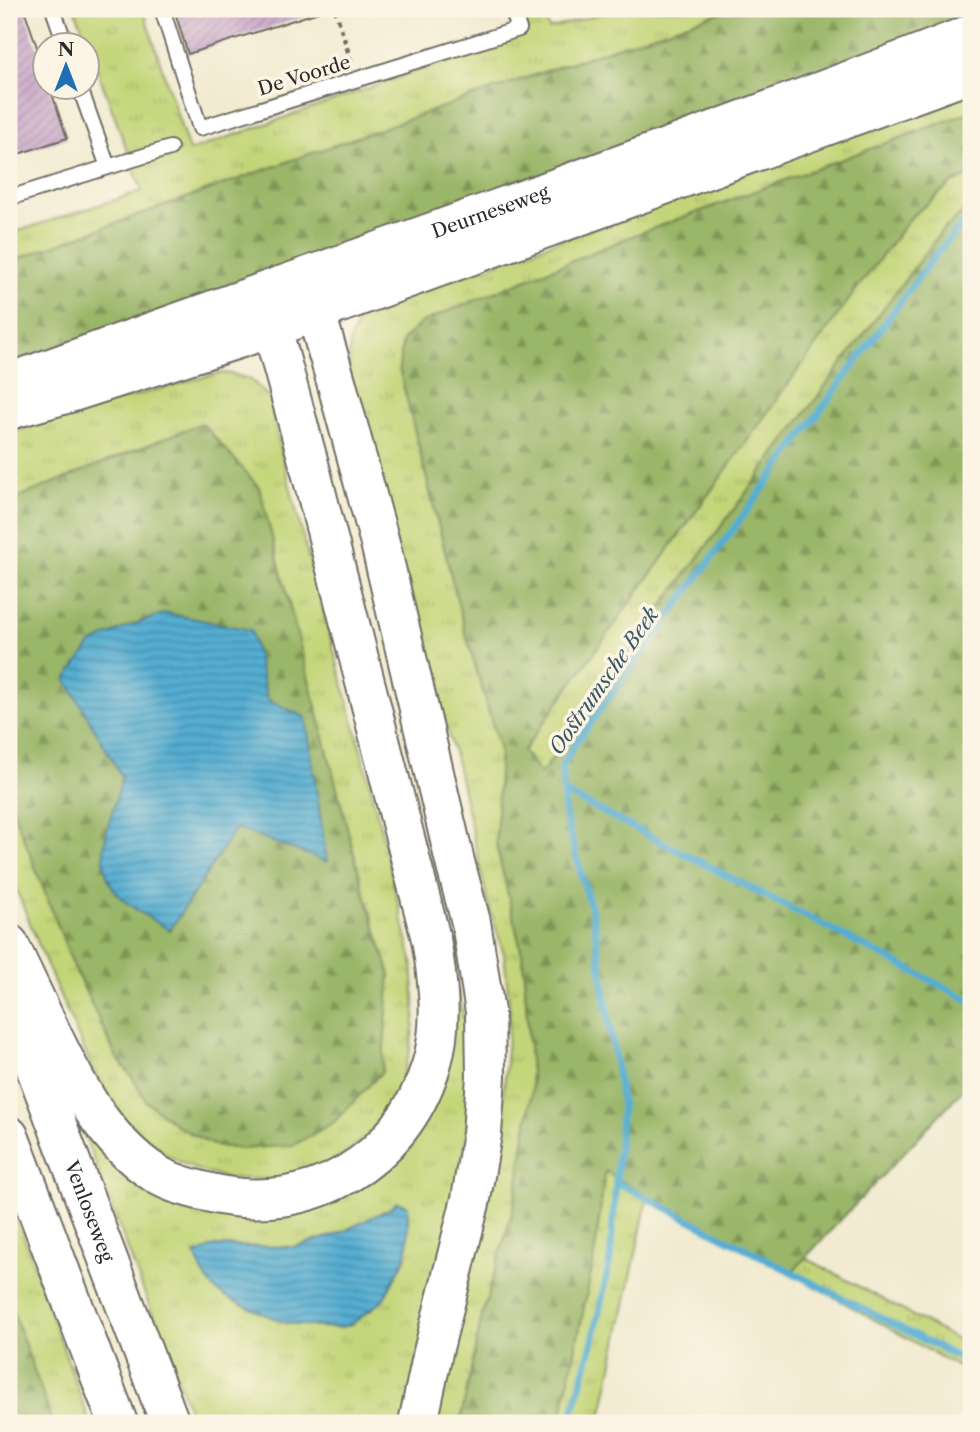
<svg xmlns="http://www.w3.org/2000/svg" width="980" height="1432" font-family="'Libre Caslon Text',serif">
  <defs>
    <pattern id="grass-tufts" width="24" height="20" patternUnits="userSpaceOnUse" patternTransform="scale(1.75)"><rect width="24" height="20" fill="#c3d578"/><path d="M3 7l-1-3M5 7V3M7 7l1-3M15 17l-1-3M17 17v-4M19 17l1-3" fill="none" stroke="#a8b768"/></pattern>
    <pattern id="forest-firs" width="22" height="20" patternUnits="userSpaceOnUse" patternTransform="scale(1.75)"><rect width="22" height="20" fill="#9ab668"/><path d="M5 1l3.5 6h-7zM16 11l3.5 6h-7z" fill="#7e9456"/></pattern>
    <pattern id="water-rules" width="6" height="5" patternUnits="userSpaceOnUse" patternTransform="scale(1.75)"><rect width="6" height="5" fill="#54add1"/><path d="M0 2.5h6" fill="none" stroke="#468daa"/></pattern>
    <pattern id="building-hatch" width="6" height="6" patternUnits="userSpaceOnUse" patternTransform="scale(1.75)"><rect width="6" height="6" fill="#c29dc6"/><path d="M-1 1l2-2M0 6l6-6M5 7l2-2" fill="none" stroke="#9e80a1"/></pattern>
  </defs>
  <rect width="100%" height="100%" fill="#fcf5e5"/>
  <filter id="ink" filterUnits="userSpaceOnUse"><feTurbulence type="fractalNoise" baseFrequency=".0143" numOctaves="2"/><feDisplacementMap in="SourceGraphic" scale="14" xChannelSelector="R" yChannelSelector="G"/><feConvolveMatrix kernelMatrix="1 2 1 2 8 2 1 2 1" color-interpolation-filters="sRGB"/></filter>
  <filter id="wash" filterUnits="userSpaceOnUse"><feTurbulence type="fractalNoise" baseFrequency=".00686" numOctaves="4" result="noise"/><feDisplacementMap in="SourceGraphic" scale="28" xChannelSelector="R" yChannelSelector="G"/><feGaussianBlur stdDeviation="1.57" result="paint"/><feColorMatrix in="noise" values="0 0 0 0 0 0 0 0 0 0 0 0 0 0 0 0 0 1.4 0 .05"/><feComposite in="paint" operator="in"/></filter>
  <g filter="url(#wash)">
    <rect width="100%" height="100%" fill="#f2ebd1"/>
    <path fill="url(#grass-tufts)" stroke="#778052" stroke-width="2" fill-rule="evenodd" d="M75 9H143L189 151 515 37 527 30 519 9H542L549 29 616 9H730C488 89 248 175 9 262V234L142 191Z
      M971 89V112L635 235 422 322 403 340 399 368 465 631 500 750 496 844 523 958 532 1089 515 1202 482 1316 460 1423H432L499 1153 510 1011 504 954 488 903 457 764 390 524 348 382 350 340 361 313Z
      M971 175V206L942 231 844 361 645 629 541 775 523 751 853 294 912 216 952 183Z
      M219 373 233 374 251 380 270 398 276 431 304 541 366 768 412 960 415 1014 410 1051 394 1103 366 1137 339 1158 312 1172 284 1180 225 1178 195 1169 165 1154 125 1120 94 1072 51 975 9 871V800L74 967 117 1058 132 1077 146 1101 179 1127 213 1145 241 1149 255 1147 390 975 364 892 13 500 9 501V433L75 412Z
      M458 991 464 1021 471 1079 469 1129 404 1423H194L64 1082 132 1169 322 1200 451 1028ZM397 1202 408 1207V1242L406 1257 383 1300 352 1324 283 1322 234 1301 214 1246 295 1247 338 1234 391 1208Z
      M605 1171 648 1196 600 1423H560L594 1259Z
      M9 1195 90 1423H52L9 1301Z
      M806 1258 971 1347V1374L791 1273Z"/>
    <path fill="url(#forest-firs)" stroke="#62704a" stroke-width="2" fill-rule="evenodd" d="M730 9H971V22L9 371V262C248 175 488 89 730 9Z
      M971 112V175L952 183 912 216 853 294 523 751 541 774 645 629 844 361 942 231 971 206V1081L791 1273 648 1196 605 1171 594 1259 560 1423H460L482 1316 515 1202 532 1088 523 958 496 844 500 750 465 631 399 368 403 340 422 322 635 235Z
      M202 423 259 487 364 892 390 975 382 1072 334 1122 294 1145 241 1149 213 1145 179 1127 146 1101 132 1077 117 1058 74 967 9 800V501ZM122 777 327 861 236 828 170 930 117 796Z
      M9 1301 47 1406 52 1423H9Z"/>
    <path fill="url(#water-rules)" stroke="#406c7e" stroke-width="2" d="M165 613 251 630 267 699 306 718 327 862 236 828 170 930C155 921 137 912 124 900 85 867 113 817 122 777L66 679 92 643 127 627Z
      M397 1202 408 1206V1242L406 1257 383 1300 352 1324 338 1328 317 1327 283 1322 234 1301 216 1291 203 1274 195 1255 214 1246 295 1247 338 1234 391 1208Z"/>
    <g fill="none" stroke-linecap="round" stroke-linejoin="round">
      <path stroke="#54add1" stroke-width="7" d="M564 792 971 1001
        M616 1182 971 1364
        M570 1423 593 1340 610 1260 622 1105 593 916 565 815 562 766 575 744 932 259 971 215"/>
    </g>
    <g id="blocks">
      <path fill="url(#building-hatch)" d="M9 9H24L46 74V88H50L67 138 9 157Z
        M174 9H328L188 54Z"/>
    </g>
  </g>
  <g filter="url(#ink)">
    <use href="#blocks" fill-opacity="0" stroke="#716e65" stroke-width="2"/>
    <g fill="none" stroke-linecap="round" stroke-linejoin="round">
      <defs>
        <path id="lane" d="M53 9 66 46
          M162 9 200 128 519 29 512 9
          M108 167 170 148
          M9 198 108 167 80 88"/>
        <g id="primary">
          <path id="s1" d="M9 383C330 267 653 157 971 34"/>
          <path d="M9 410 73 392 272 328 971 73"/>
        </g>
        <g id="highway">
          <path d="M9 944C22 971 35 999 48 1026 74 1081 103 1140 156 1174 172 1184 193 1189 211 1193 309 1217 402 1161 431 1066 444 1025 438 981 431 939L309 464 272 328 279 286 316 313 336 381 380 543 456 866 471 922 485 1012 486 1076 482 1134 471 1199 433 1352 418 1423"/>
          <path id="s2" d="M9 998 170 1423"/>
          <path d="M9 1136 118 1423"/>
        </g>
      </defs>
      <use href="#lane" stroke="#716e65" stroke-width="18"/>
      <use href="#primary" stroke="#716e65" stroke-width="42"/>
      <use href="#highway" stroke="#716e65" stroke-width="42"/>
      <path stroke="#716e65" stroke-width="4.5" stroke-dasharray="5 5" stroke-linecap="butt" d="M335 9 351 61"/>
      <use href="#lane" stroke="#fff" stroke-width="14"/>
      <use href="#primary" stroke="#fff" stroke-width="38"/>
      <use href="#highway" stroke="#fff" stroke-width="38"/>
    </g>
  </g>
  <g text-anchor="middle" stroke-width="7" stroke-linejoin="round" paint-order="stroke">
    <g font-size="19" fill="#2b2b2b" stroke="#fcf5e5">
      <text transform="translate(304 75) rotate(-17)" y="7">De Voorde</text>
      <text dy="7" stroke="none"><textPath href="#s1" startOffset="511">Deurneseweg</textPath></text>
      <text dy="7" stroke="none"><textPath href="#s2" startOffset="228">Venloseweg</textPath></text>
    </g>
    <g font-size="21" font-style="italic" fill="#395865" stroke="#fcf5e5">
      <text transform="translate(604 681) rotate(-55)" y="7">Oostrumsche Beek</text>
    </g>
  </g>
  <rect width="980" height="1432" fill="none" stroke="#fcf5e5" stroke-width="35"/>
  <g transform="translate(66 66)"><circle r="33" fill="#fcf5e5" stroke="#a8a49b" stroke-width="2"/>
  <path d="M0-5L12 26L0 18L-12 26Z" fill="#1f6fb2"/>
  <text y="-10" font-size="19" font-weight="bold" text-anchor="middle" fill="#2b2b2b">N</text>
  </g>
</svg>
